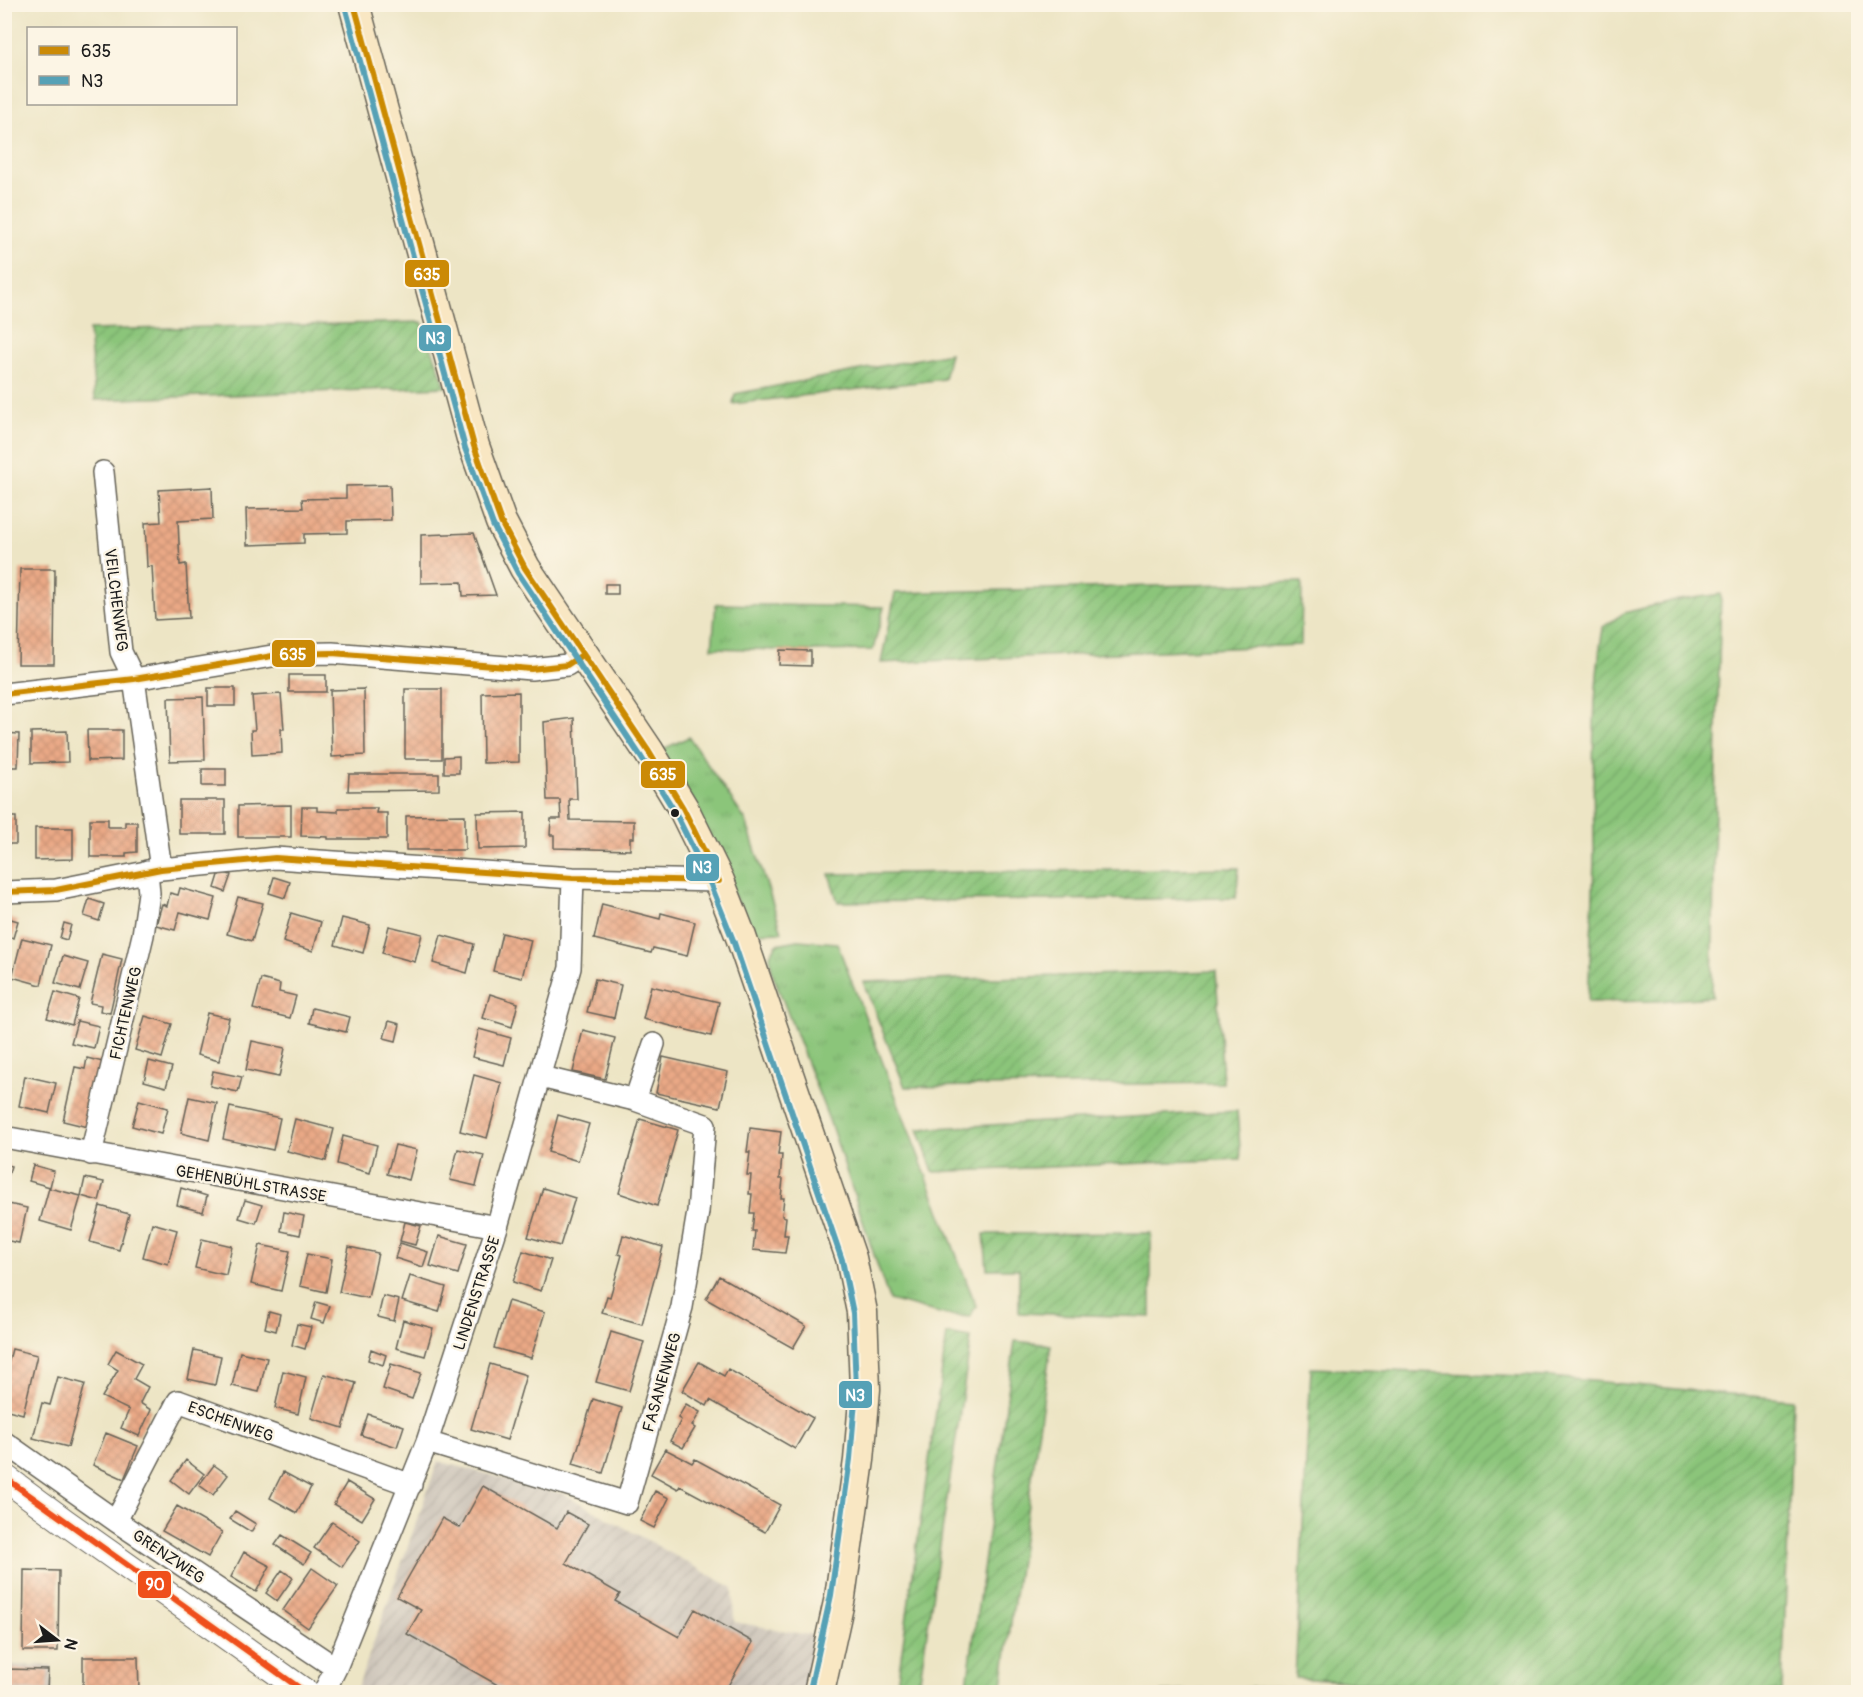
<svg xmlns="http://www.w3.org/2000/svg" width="1863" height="1697" font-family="Pangolin,sans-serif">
  <defs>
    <pattern id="industrial-furrows" width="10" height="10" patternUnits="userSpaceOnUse" patternTransform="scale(1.5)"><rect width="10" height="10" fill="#cbc3b8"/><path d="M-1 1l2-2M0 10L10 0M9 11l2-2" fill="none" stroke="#aea79e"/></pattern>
    <pattern id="grass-tufts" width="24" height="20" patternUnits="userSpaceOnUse" patternTransform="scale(1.5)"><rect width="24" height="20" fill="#8bc57a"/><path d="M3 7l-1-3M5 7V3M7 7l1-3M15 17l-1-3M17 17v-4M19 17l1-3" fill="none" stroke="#77a969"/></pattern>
    <pattern id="garden-furrows" width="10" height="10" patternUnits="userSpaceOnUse" patternTransform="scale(1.5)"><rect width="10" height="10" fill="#8bc57a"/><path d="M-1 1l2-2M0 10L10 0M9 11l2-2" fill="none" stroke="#77a969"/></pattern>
    <pattern id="building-cross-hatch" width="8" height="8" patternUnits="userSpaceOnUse" patternTransform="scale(1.5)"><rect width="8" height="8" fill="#eaa986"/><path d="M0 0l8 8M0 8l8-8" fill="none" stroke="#c89173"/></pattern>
  </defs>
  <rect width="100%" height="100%" fill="#fcf5e5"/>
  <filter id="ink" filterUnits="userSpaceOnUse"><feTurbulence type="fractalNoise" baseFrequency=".0167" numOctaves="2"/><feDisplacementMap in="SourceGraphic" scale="12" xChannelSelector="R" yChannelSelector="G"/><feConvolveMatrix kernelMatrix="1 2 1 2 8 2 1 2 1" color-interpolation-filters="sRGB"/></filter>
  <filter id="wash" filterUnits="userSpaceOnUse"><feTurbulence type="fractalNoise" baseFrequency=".008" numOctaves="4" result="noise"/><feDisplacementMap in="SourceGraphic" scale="24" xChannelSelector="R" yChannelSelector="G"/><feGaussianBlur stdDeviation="1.35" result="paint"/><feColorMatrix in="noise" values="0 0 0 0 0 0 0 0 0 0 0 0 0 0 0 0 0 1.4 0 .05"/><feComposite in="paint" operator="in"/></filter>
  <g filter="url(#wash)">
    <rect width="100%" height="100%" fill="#ede5c5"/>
    <path fill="url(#industrial-furrows)" d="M438 1461 564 1494 733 1588 734 1622 821 1637 809 1692H356Z
      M5 1665H52V1692H5Z"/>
    <path fill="url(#grass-tufts)" stroke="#54704b" stroke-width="1.5" d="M716 604 884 607 873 650 811 651 712 648Z
      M689 737 746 821 782 932 753 933 661 750Z
      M798 940 837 943 976 1306 970 1317 947 1315 889 1300 832 1128 772 972 770 955 777 944Z"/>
    <path fill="url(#garden-furrows)" stroke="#54704b" stroke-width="1.5" d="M422 322 446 387 95 400 89 330Z
      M950 353 944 379 733 404 735 394Z
      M1302 582 1301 645 881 663 895 593Z
      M1721 594 1715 801 1712 997 1657 1001 1588 1002C1590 950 1594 898 1594 846 1593 772 1591 700 1603 627L1624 613 1672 601Z
      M1239 868 1236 898 838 902 829 874Z
      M1216 971 1223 1083 905 1087 863 982Z
      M1237 1111 1241 1159 933 1172 918 1129Z
      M1151 1233V1317L1019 1313V1269H987L984 1234Z
      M947 1334 971 1338 918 1692H896Z
      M1015 1341 1051 1345 1001 1692H966Z
      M1311 1368 1550 1377 1793 1400 1782 1692H1485L1422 1686 1295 1678Z
      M1272 1687 1361 1692H1160H1168Z"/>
    <g id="blocks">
      <path fill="url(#building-cross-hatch)" d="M390 485 391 520 347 521V533L304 534V543L247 545 246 509 303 508 302 499 346 498V486Z
        M212 487 213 519 178 521 180 565 186 564 189 618 155 620 152 566 147 567 145 523 161 522 159 490Z
        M474 533 496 595 463 596 462 582 421 583V535Z
        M20 569H55L54 664H18Z
        M605 584H618V594H605Z
        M780 650 811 651V666L779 665Z
        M289 675H326V692H289Z
        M208 688H235V706H208Z
        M364 689 365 755 332 757 330 690Z
        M405 689H442V759H405Z
        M519 692V762L483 763 482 693Z
        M281 694 284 729H281L282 753 252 755 251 730H255L252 696Z
        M203 697 205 760 170 761 168 698Z
        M574 718 577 799H569L570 820 634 821V838H630V850L554 848V835H550L551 819H561L560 800H547L544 722Z
        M87 730H122V760L88 761Z
        M67 731 68 762 31 763V732Z
        M4 733 19 734 18 767H4Z
        M459 756V773H444V757Z
        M202 769H226V786H202Z
        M349 774H439V790L348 791Z
        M179 800H225V834H179Z
        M291 805V837H238V806Z
        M302 807H317V811L338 812V808H377L376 813H387V839H328V837L301 836Z
        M525 812V848L478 849 477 813Z
        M465 815V850H406V816Z
        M4 817H16V844H4Z
        M90 819H108V827H125V822H137V852L126 853V857H90Z
        M35 828H73V859L35 860Z
        M220 872 231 875 225 892 215 888Z
        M274 877 290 882 285 898 269 893Z
        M180 888 216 898 210 920 180 912 175 930 156 925 162 904 167 906 170 893 178 895Z
        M238 897 263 903 252 941 227 934Z
        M89 899 104 904 99 921 84 916Z
        M602 904 660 919 661 913 695 922 687 956 653 948 651 953 594 939Z
        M291 913 321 922 313 951 283 942Z
        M4 917 18 921 13 938 4 935Z
        M342 918 370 925 363 953 335 945Z
        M64 923 71 925 67 940 60 938Z
        M389 926 422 934 415 962 382 953Z
        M502 933 531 940 522 978 493 971Z
        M441 935 474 944 467 973 433 963Z
        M22 938 51 945 41 985 12 977Z
        M102 954 122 959 110 1013 100 1011 101 1005 90 1003Z
        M63 956 88 963 80 990 55 983Z
        M261 979 280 984 279 992 296 996 290 1018 253 1009Z
        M595 979 621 985 614 1018 587 1012Z
        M651 986 719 1002 711 1036 643 1019Z
        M55 992 79 999 72 1025 47 1018Z
        M490 994 518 1003 512 1027 483 1018Z
        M312 1008 350 1017 346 1032 309 1023Z
        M207 1013 229 1018 219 1061 197 1055Z
        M145 1016 172 1024 162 1058 135 1050Z
        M77 1021 99 1026 94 1048 71 1043Z
        M389 1021 400 1024 396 1041 384 1038Z
        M479 1029 511 1038 504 1065 472 1057Z
        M583 1030 615 1038 605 1079 573 1072Z
        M252 1041 285 1048 279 1077 246 1070Z
        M663 1057 728 1072 720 1107 656 1093Z
        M87 1058 103 1062 88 1127 63 1121 75 1067 85 1069Z
        M149 1061 172 1067 166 1087 144 1081Z
        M213 1071 242 1077 238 1092 210 1086Z
        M474 1075 502 1083 487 1138 460 1131Z
        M25 1076 56 1083 49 1113 19 1106Z
        M189 1097 217 1103 209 1140 181 1133Z
        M139 1100 168 1108 161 1134 132 1126Z
        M230 1107 280 1118 273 1150 223 1139Z
        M558 1115 589 1124 578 1161 548 1152Z
        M295 1119 334 1129 326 1161 287 1151Z
        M640 1119 678 1130 657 1206 619 1193Z
        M750 1128 781 1132 778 1155H782L780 1179H783L781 1198H784L782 1216 786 1217 784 1235H788L785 1253 753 1250 755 1231H752L754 1213H750L752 1194H749L751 1175H747L750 1152H747Z
        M343 1136 377 1145 370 1173 337 1164Z
        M395 1145 417 1150 409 1180 387 1174Z
        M458 1149 484 1155 476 1186 450 1180Z
        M4 1164 11 1166 6 1183 4 1182Z
        M33 1165 54 1171 50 1187 29 1181Z
        M85 1178 104 1182 99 1201 81 1196 71 1230 40 1221 49 1188 81 1196Z
        M181 1188 207 1196 203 1212 177 1205Z
        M543 1188 575 1198 560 1246 528 1237Z
        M245 1200 262 1205 256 1223 239 1218Z
        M4 1203 27 1208 19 1243 4 1240Z
        M100 1206 129 1214 119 1250 90 1242Z
        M284 1212 304 1216 300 1235 281 1231Z
        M405 1222 421 1226 415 1245 400 1241Z
        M152 1223 177 1230 168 1264 143 1257Z
        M623 1235 663 1247 642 1324 602 1313 607 1296 610 1297 622 1255 618 1254Z
        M439 1236 467 1244 458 1274 430 1266Z
        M202 1239 232 1246 226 1275 195 1268Z
        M400 1243 428 1252 423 1267 395 1258Z
        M260 1245 290 1251 281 1291 251 1284Z
        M349 1247 378 1253 368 1298 339 1292Z
        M523 1251 551 1260 541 1291 513 1282Z
        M307 1254 332 1259 326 1292 300 1286Z
        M410 1276 446 1287 439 1312 402 1301Z
        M719 1276 806 1326 793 1348 706 1299Z
        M383 1296 399 1300 394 1321 378 1317Z
        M508 1301 545 1312 531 1358 494 1348Z
        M316 1302 330 1306 324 1323 311 1319Z
        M269 1311 280 1314 276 1331 265 1328Z
        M403 1320 433 1328 425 1356 396 1348Z
        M297 1324 311 1327 305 1349 292 1345Z
        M611 1332 644 1342 629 1391 596 1382Z
        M12 1349 37 1355 23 1414 4 1409V1379Z
        M371 1349 386 1355 383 1365 368 1360Z
        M116 1350 142 1364 134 1379 148 1387 140 1403 151 1410 139 1436 121 1428 129 1410 102 1397 118 1370 108 1364Z
        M194 1350 221 1356 215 1385 188 1379Z
        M240 1352 267 1358 259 1392 232 1386Z
        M699 1362 724 1376 728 1369 813 1418 795 1449 710 1400 707 1406 682 1391Z
        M391 1364 421 1373 412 1399 383 1389Z
        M490 1364 526 1375 507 1440 471 1429Z
        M283 1371 306 1377 298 1414 275 1408Z
        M324 1374 356 1383 343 1428 311 1418Z
        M58 1377 85 1384 68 1447 33 1438 42 1403 50 1405Z
        M593 1399 622 1408 603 1473 573 1464Z
        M686 1404 700 1412 692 1426 695 1428 683 1448 670 1441 681 1420 678 1418Z
        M368 1414 404 1426 397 1447 361 1435Z
        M106 1433 138 1446 124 1479 93 1465Z
        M665 1449 692 1463 695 1459 780 1505 765 1532 680 1486 678 1489 651 1474Z
        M186 1460 204 1474 189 1494 171 1480Z
        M214 1465 228 1475 213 1495 199 1485Z
        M283 1472 311 1487 297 1513 270 1498Z
        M347 1482 375 1499 362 1520 334 1504Z
        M483 1486 557 1528 566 1512 588 1524 566 1563 620 1594 615 1601 679 1637 695 1609 753 1642 725 1691 728 1692H510L407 1634 421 1610 397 1597 442 1518 460 1528Z
        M655 1491 669 1498 654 1528 640 1521Z
        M177 1506 222 1532 208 1557 162 1531Z
        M235 1511 256 1524 251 1532 230 1519Z
        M332 1522 360 1541 342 1567 314 1548Z
        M282 1535 311 1553 304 1564 275 1545Z
        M244 1552 270 1566 256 1592 231 1577Z
        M312 1568 338 1586 308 1628 283 1610Z
        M24 1570 59 1571 58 1651H23Z
        M282 1570 293 1578 277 1601 266 1593Z
        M83 1657H138L139 1690H83Z
        M4 1669 48 1670 47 1690 4 1689Z"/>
    </g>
  </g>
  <g filter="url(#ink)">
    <use href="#blocks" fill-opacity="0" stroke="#656257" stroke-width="1.5"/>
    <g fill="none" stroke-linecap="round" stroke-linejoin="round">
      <defs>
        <path id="minor" d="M103 472 121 652 134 679 161 869
          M4 694 134 679 284 654 332 653 531 669 567 665 582 655
          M4 892 56 890 161 869 275 858 573 878 719 881
          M635 1100 654 1044
          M4 1137 497 1227
          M91 1154 143 935 149 893 147 871
          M4 1442 116 1521 336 1668
          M427 1442 627 1503 682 1307 698 1212 705 1125 635 1100 541 1077
          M116 1521 178 1401 411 1485
          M324 1692 336 1668 427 1442 497 1227 570 968 573 878"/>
        <path id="tertiary" d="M4 1477 65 1522 305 1692"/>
        <path id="secondary" d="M354 4 474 446 501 522 525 568 649 752 683 808 719 881 741 937 851 1258 862 1312 865 1389 859 1460 840 1597 819 1692"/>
      </defs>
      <use href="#minor" stroke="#656257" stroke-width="24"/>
      <use href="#tertiary" stroke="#656257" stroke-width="28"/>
      <use href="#secondary" stroke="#656257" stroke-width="33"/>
      <use href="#minor" stroke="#fff" stroke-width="21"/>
      <use href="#tertiary" stroke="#fff" stroke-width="26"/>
      <use href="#secondary" stroke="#f9e7c3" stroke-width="30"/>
      <defs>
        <path id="bus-1" d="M4 694 134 679 284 654 332 653 531 669 567 665 582 655
          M4 892 56 890 161 869 275 858 573 878 719 881 683 808 649 752 525 568 501 522 474 446 354 4"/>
        <path id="bus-2" d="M345 6 465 448 493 525 518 573 641 757 675 812 711 885 733 940 842 1260 853 1313 856 1389 850 1459 831 1595 810 1690"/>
        <path id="bus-3" d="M4 1477 305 1692"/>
      </defs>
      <use href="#bus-1" stroke="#fcf5e5" stroke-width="10"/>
      <use href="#bus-2" stroke="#fcf5e5" stroke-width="10"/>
      <use href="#bus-3" stroke="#fcf5e5" stroke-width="10"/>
      <use href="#bus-1" stroke="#cb8a06" stroke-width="6"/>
      <use href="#bus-2" stroke="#56a1b6" stroke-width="6"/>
      <use href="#bus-3" stroke="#ef4f1a" stroke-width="6"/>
    </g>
  </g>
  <circle fill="#1c1c1c" stroke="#fcf5e5" stroke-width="2" cx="675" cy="813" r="5"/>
  <g text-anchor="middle" stroke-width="5" stroke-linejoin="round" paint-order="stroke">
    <g font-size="16" fill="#1c1c1c" stroke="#fcf5e5">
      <text transform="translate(117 600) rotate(83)" y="6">VEILCHENWEG</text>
      <text transform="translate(125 1013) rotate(-77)" y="6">FICHTENWEG</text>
      <text transform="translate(251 1183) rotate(10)" y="6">GEHENBÜHLSTRASSE</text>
      <text transform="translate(476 1293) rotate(-72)" y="6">LINDENSTRASSE</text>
      <text transform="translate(661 1382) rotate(-74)" y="6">FASANENWEG</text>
      <text transform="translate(231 1421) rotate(20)" y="6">ESCHENWEG</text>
      <text transform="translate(169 1556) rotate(34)" y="6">GRENZWEG</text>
    </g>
  </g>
  <g stroke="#fcf5e5" stroke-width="2">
    <rect x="404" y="259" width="46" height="29" rx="6" fill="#cb8a06"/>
    <rect x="418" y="324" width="34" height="28" rx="6" fill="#56a1b6"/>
    <rect x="271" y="639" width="45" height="29" rx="6" fill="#cb8a06"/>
    <rect x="640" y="760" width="46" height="29" rx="6" fill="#cb8a06"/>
    <rect x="685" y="853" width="35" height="29" rx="6" fill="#56a1b6"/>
    <rect x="838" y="1380" width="35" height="29" rx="6" fill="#56a1b6"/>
    <rect x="137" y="1570" width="35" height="29" rx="6" fill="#ef4f1a"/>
  </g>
  <g font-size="16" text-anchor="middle" font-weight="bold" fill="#fff">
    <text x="427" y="280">635</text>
    <text x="435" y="344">N3</text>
    <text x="293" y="660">635</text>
    <text x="663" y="780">635</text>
    <text x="702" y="873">N3</text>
    <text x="855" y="1401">N3</text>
    <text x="155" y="1590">90</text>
  </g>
  <rect width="1863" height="1697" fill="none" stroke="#fcf5e5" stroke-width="24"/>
  <rect x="27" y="27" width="210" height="78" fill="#fcf5e5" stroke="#a29e95" stroke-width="1.5"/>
  <rect x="39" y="46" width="30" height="9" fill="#cb8a06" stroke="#a29e95" stroke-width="1.5"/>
  <text x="81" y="57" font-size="18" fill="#1c1c1c">635</text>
  <rect x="39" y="76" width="30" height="9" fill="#56a1b6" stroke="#a29e95" stroke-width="1.5"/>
  <text x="81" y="87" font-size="18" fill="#1c1c1c">N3</text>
  <g transform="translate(57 1640) rotate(107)" stroke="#fcf5e5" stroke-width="4.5" paint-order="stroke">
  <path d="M0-4.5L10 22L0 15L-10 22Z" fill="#1c1c1c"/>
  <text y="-9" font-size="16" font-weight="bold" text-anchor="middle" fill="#1c1c1c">N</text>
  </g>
</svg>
